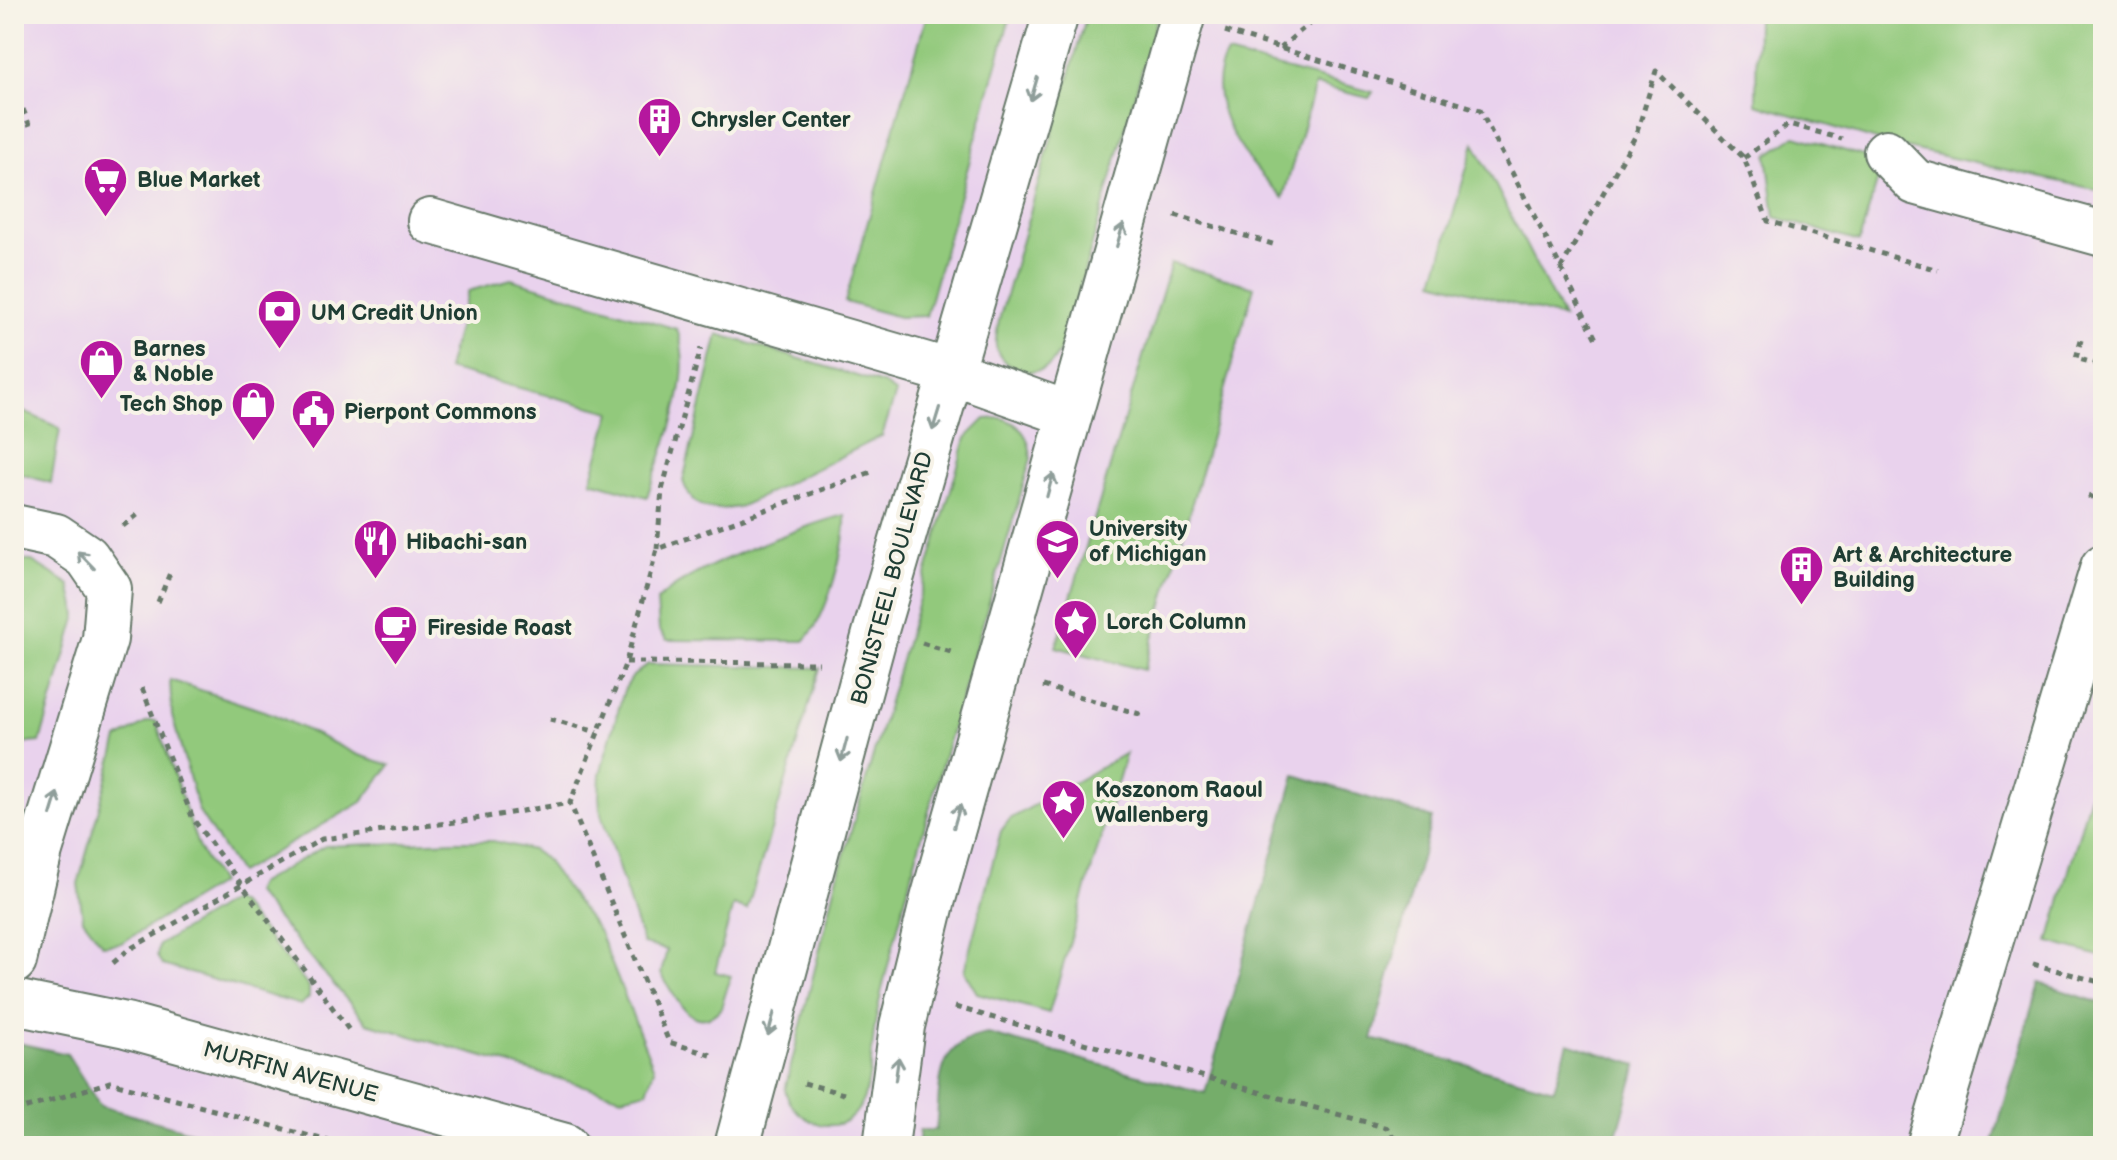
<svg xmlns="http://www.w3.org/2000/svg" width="2117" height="1160" font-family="'Balsamiq Sans',sans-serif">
  <rect width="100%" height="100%" fill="#f7f3e8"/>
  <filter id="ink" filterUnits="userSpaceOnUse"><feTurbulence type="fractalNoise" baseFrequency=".0125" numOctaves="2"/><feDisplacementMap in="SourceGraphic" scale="16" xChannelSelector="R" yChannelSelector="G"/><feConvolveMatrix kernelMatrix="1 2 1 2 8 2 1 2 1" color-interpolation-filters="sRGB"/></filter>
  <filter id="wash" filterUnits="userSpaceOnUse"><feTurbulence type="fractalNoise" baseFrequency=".006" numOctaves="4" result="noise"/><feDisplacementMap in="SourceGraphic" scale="32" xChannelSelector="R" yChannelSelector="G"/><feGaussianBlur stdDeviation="1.8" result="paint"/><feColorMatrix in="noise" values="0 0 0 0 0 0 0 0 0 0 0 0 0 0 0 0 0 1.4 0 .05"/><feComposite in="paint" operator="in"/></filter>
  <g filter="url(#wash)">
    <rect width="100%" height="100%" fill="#f1e8d0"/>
    <path fill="#e9d2ed" d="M14 14H2103V1146H14Z"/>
    <path fill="#92c97b" stroke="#588358" stroke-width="2" d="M927 14H1011L926 316 899 317 845 302Z
      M1087 14H1158L1063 346C1059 351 1056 358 1052 363 1036 380 1000 370 996 346 995 338 998 328 999 320Z
      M1757 14H2103V191L1893 145 1756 104Z
      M1227 54 1373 92 1369 98 1315 85 1283 198C1250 165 1197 103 1227 54Z
      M1795 136 1883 162 1859 242 1775 217 1767 155Z
      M1474 143 1563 318 1434 281Z
      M1171 263 1254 287 1144 670 1056 647Z
      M511 279 677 329C696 382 663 445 647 497L591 481 611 412 447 369 468 291Z
      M718 334 883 384 896 393 882 436 740 507C711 511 693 512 683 481Z
      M18 409 60 428 51 483 14 472V410Z
      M1002 418C1022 424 1030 438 1031 458 986 615 937 772 897 931 890 958 882 986 877 1013 870 1043 874 1082 859 1108 839 1141 793 1122 785 1090L837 879 966 438 985 419Z
      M845 515C847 545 826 621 804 641L667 640 659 630 657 601C683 571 804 525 845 515Z
      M14 560 32 561 70 585 77 615 40 742 15 744Z
      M648 664 820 668 747 910 733 905 715 972 731 976 721 1008C693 1039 673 994 661 973L667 950 643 944 601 814 599 797 600 774 624 690 633 676Z
      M170 680 273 714 356 754 390 765 362 802 239 873 199 812 172 716Z
      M149 721H156L199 849 220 883 121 943 103 945 83 919 78 884 118 739Z
      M2103 748V957L2049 942Z
      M1126 753 1049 1013 977 993 964 971 1001 831 1010 819Z
      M456 841H493L532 850 545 859 599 932 654 1069 647 1091 622 1097 367 1023 254 892 258 884 325 846Z
      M232 900 239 903 309 987V997L301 1005 162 965 157 956 159 945Z"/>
    <path fill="#75ad6b" stroke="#4a7550" stroke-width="2" d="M1295 775 1432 818 1372 1039 1554 1089 1568 1043 1637 1065 1614 1146H919V1130H936C941 1086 933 1042 988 1034L1205 1093Z
      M2040 983 2103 1004V1146H1992Z
      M14 1042 67 1054 100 1106 243 1146H14Z"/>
  </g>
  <g filter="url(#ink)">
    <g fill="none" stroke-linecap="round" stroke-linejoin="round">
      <defs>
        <path id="minor" d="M1886 152 1915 182 2103 234
          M430 221 951 372 1069 414
          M14 527 56 536 87 557 109 589 105 639 40 851 14 961
          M14 1002 126 1025 565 1146
          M737 1146 876 630 1056 14
          M886 1146 902 1026 933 899 1183 14
          M1929 1146 2103 567"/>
      </defs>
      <use href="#minor" stroke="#68796b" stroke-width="48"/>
      <path stroke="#68796b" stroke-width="5" stroke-dasharray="6 6" stroke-linecap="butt" d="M1225 31 1480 110 1561 268 1636 135 1656 71 1744 158 1768 221 1938 270
        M1280 48 1321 14
        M14 87 31 129
        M1744 158 1789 124 1842 139
        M1175 215 1276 245
        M1561 268 1596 339
        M2081 340 2076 358 2103 366
        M2088 496 2103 501
        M123 526 140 513
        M657 549 662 490 701 348
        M158 602 170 573
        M922 643 954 653
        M626 662 819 663
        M1043 686 1143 715
        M142 688 193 819 349 1030
        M550 719 597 732
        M113 963 128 950 322 839 463 821 570 803
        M2033 964 2103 983
        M955 1007 1387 1128 1400 1146
        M711 1055 669 1042 570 803 626 662 657 549 874 471
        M804 1083 844 1094
        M14 1112 110 1082 347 1146"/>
      <use href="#minor" stroke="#fff" stroke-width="44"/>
    </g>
    <defs><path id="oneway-shaft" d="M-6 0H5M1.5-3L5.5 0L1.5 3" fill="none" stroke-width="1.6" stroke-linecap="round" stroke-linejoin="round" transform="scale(2)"/></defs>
    <g stroke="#8f9e9a">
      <use href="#oneway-shaft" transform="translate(1034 89) rotate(106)"/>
      <use href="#oneway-shaft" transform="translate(1120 235) rotate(-74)"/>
      <use href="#oneway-shaft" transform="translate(936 419) rotate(107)"/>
      <use href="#oneway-shaft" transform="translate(1050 485) rotate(-75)"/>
      <use href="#oneway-shaft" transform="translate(86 560) rotate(-134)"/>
      <use href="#oneway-shaft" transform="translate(844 750) rotate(105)"/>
      <use href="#oneway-shaft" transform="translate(54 804) rotate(-73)"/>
      <use href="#oneway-shaft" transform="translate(957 816) rotate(-74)"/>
      <use href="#oneway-shaft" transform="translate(771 1024) rotate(105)"/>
      <use href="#oneway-shaft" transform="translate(897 1069) rotate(-82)"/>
    </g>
  </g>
  <defs>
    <symbol id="building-pin" viewBox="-11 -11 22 30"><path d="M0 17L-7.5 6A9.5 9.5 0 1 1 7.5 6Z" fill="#b5179e" stroke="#f7f3e8"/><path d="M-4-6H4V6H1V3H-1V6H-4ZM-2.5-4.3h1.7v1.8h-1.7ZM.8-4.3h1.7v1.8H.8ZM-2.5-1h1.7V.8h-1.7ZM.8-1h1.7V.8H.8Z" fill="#fff"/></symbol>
    <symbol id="supermarket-pin" viewBox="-11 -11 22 30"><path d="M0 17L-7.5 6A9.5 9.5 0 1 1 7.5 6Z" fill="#b5179e" stroke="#f7f3e8"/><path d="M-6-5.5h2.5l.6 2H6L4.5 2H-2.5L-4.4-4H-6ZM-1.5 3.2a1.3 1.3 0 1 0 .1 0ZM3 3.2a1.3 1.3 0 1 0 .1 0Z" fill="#fff"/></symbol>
    <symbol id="bank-pin" viewBox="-11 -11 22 30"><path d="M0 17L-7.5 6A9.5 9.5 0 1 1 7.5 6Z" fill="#b5179e" stroke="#f7f3e8"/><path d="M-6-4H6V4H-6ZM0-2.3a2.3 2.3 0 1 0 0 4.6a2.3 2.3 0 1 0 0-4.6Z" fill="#fff"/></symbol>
    <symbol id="shop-pin" viewBox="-11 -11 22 30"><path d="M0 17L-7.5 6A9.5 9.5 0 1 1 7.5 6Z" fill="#b5179e" stroke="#f7f3e8"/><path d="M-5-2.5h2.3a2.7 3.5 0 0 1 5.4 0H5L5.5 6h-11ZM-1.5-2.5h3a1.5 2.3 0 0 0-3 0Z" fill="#fff"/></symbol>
    <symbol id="civic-pin" viewBox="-11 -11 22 30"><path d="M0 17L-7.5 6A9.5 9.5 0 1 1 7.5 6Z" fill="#b5179e" stroke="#f7f3e8"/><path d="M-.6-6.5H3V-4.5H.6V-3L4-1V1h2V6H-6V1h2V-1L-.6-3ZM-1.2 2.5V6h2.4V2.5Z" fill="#fff"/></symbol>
    <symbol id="restaurant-pin" viewBox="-11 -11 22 30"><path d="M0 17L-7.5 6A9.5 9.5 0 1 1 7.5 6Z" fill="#b5179e" stroke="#f7f3e8"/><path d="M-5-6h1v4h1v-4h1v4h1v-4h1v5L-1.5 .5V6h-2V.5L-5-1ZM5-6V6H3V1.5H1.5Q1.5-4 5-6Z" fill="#fff"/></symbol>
    <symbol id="university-pin" viewBox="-11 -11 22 30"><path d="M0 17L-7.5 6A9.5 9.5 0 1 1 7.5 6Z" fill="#b5179e" stroke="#f7f3e8"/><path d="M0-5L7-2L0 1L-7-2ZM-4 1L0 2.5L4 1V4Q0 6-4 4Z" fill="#fff"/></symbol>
    <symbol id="sight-pin" viewBox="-11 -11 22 30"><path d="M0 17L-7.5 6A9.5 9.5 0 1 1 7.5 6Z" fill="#b5179e" stroke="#f7f3e8"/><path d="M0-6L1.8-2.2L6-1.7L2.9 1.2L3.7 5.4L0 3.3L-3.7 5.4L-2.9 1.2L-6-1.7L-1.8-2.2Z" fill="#fff"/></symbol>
    <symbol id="cafe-pin" viewBox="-11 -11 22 30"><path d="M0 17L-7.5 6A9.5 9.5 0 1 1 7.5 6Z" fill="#b5179e" stroke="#f7f3e8"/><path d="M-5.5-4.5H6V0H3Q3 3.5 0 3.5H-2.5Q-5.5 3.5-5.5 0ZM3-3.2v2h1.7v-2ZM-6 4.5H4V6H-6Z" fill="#fff"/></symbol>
  </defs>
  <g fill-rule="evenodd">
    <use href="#building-pin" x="634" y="94" width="51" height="69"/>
    <use href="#supermarket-pin" x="80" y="154" width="51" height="69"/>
    <use href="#bank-pin" x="254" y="286" width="51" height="69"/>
    <use href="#shop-pin" x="76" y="336" width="51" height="69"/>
    <use href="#shop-pin" x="228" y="378" width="51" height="69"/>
    <use href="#civic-pin" x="288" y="386" width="51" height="69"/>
    <use href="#restaurant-pin" x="350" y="516" width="51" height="69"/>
    <use href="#university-pin" x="1032" y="516" width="51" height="69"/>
    <use href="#building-pin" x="1776" y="542" width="51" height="69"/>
    <use href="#sight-pin" x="1050" y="596" width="51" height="69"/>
    <use href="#cafe-pin" x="370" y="602" width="51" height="69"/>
    <use href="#sight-pin" x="1038" y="776" width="51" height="69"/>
  </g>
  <g text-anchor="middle" stroke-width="8" stroke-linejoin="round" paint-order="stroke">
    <g font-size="22" font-weight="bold" fill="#1f3d34" stroke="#f7f3e8" text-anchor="start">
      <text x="691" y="127">Chrysler Center</text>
      <text x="137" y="187">Blue Market</text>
      <text x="311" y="320">UM Credit Union</text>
      <text x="133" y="356">Barnes<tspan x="133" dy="25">&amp; Noble</tspan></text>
      <text x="223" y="411" text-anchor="end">Tech Shop</text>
      <text x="344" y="419">Pierpont Commons</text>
      <text x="1089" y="536">University<tspan x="1089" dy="25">of Michigan</tspan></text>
      <text x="406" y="549">Hibachi-san</text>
      <text x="1833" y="562">Art &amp; Architecture<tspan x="1833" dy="25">Building</tspan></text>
      <text x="1106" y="629">Lorch Column</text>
      <text x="427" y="635">Fireside Roast</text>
      <text x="1095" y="797">Koszonom Raoul<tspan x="1095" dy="25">Wallenberg</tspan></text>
    </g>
    <g font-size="22" fill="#1f3d34" stroke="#f7f3e8">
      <text transform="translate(891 578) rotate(-75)" y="8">BONISTEEL BOULEVARD</text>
      <text transform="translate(291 1071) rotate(15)" y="8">MURFIN AVENUE</text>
    </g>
  </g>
  <rect width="2117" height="1160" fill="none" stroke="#f7f3e8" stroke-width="48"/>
</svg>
